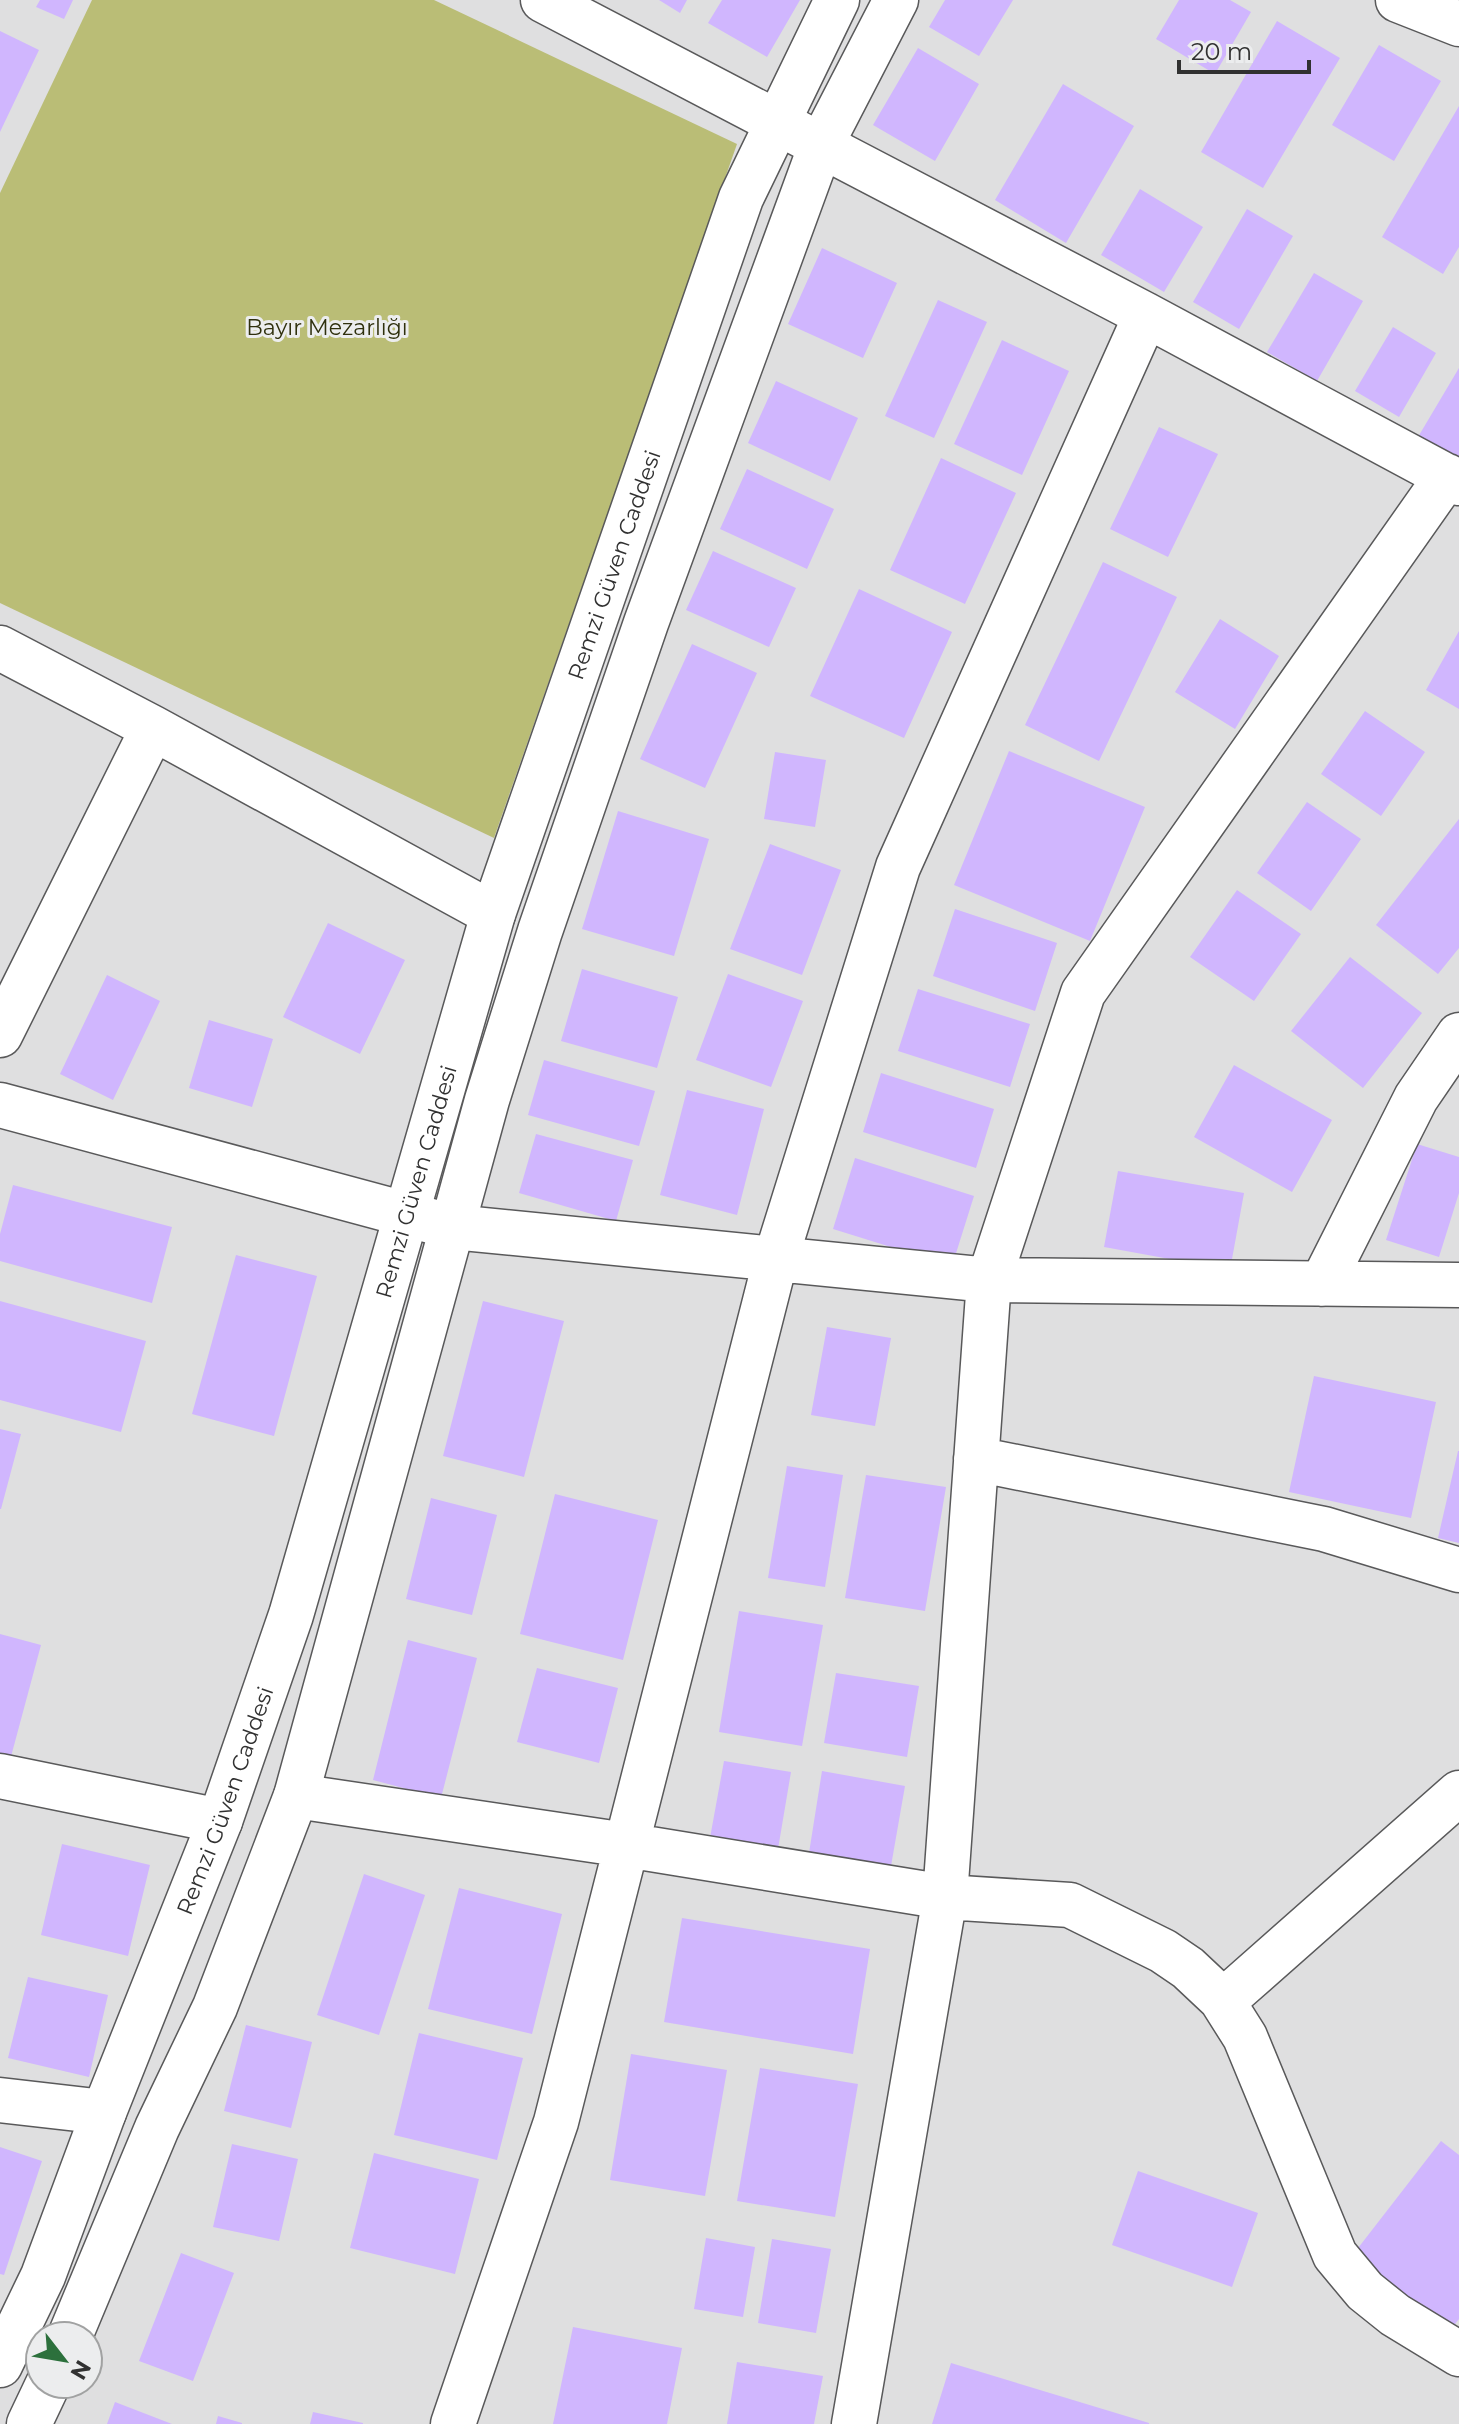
<svg xmlns="http://www.w3.org/2000/svg" width="1459" height="2424" font-family="Montserrat,sans-serif">
  <rect width="100%" height="100%" fill="#dfdfe0"/>
  <path fill="#babd76" d="M92 0H434L737 144 494 838 0 603V193Z"/>
  <path fill="#d0b6fe" d="M40 0H73L64 19 36 7Z
    M659 0H687L680 13Z
    M722 0H800L767 57 708 23Z
    M945 0H1013L979 56 929 27Z
    M1179 0H1230L1251 12 1215 74 1156 39Z
    M1277 21 1340 58 1263 188 1201 152Z
    M0 31 39 50 0 132Z
    M1379 45 1441 81 1394 161 1332 125Z
    M918 48 979 84 935 161 873 125Z
    M1063 84 1134 126 1066 243 995 200Z
    M1459 106V247L1443 274 1382 237Z
    M1140 189 1203 227 1164 292 1101 255Z
    M1247 209 1293 236 1239 329 1193 302Z
    M822 248 897 283 863 358 788 324Z
    M1314 273 1363 301 1317 381 1267 352Z
    M938 300 987 322 934 438 885 416Z
    M1393 327 1436 353 1399 417 1355 391Z
    M1002 340 1069 371 1022 475 954 444Z
    M1459 368V461L1418 437Z
    M776 381 858 418 830 481 748 443Z
    M1159 427 1218 454 1168 557 1110 529Z
    M941 458 1016 493 965 604 890 570Z
    M747 469 834 509 807 569 720 529Z
    M713 551 796 588 769 647 686 610Z
    M1103 562 1177 597 1099 761 1025 725Z
    M859 589 952 632 904 738 810 696Z
    M1220 619 1279 656 1235 729 1175 692Z
    M1459 631V709L1426 690Z
    M692 644 757 673 705 788 640 759Z
    M1365 711 1425 752 1381 816 1321 774Z
    M1009 751 1145 807 1090 941 954 885Z
    M775 752 826 760 815 827 764 819Z
    M1307 802 1361 839 1311 911 1257 873Z
    M618 811 709 839 674 956 582 929Z
    M1459 819V948L1438 974 1376 925Z
    M770 844 841 870 802 975 730 949Z
    M1237 890 1301 934 1254 1001 1190 957Z
    M955 909 1057 943 1035 1011 933 976Z
    M328 923 405 960 360 1054 283 1017Z
    M1350 957 1422 1013 1363 1088 1291 1031Z
    M582 969 678 997 657 1068 561 1041Z
    M728 974 803 1001 771 1087 696 1060Z
    M107 975 160 1001 113 1100 60 1074Z
    M918 989 1030 1024 1010 1087 898 1051Z
    M209 1020 273 1039 252 1107 189 1088Z
    M544 1060 655 1091 639 1146 528 1115Z
    M1234 1065 1332 1120 1292 1192 1194 1137Z
    M881 1073 994 1109 976 1168 863 1132Z
    M687 1090 764 1109 737 1215 660 1195Z
    M536 1134 633 1160 616 1221 519 1193Z
    M1417 1144 1459 1157V1193L1439 1257 1386 1240Z
    M855 1158 974 1196 952 1266 833 1229Z
    M1118 1171 1244 1193 1230 1270 1104 1247Z
    M13 1185 172 1227 152 1303 0 1261V1234Z
    M236 1255 317 1276 274 1436 192 1414Z
    M0 1301 146 1341 121 1432 0 1400Z
    M483 1301 564 1321 524 1477 443 1456Z
    M827 1327 891 1338 875 1426 811 1415Z
    M1314 1376 1436 1402 1411 1518 1289 1492Z
    M0 1429 21 1434 1 1509H0Z
    M1458 1451H1459V1543L1438 1538Z
    M787 1466 843 1475 825 1587 768 1578Z
    M866 1475 946 1487 925 1611 845 1598Z
    M555 1494 658 1520 623 1660 520 1634Z
    M431 1498 497 1515 472 1615 406 1599Z
    M739 1611 823 1625 802 1746 719 1732Z
    M0 1634 41 1645 9 1764 0 1762Z
    M408 1640 477 1658 441 1798 373 1780Z
    M537 1668 618 1688 599 1763 517 1742Z
    M836 1673 919 1686 907 1757 824 1743Z
    M724 1761 791 1772 778 1849 710 1838Z
    M822 1771 905 1786 891 1866 809 1853Z
    M62 1844 150 1865 128 1956 41 1935Z
    M364 1874 425 1895 379 2035 317 2015Z
    M459 1888 562 1914 532 2034 428 2009Z
    M682 1918 870 1949 853 2054 664 2022Z
    M28 1977 108 1995 89 2077 8 2058Z
    M246 2025 312 2042 291 2128 224 2111Z
    M419 2033 523 2058 497 2160 394 2135Z
    M631 2054 727 2070 705 2196 610 2180Z
    M760 2068 858 2084 835 2217 737 2201Z
    M1441 2141 1459 2155V2319L1445 2337 1348 2261Z
    M232 2144 298 2159 279 2241 213 2227Z
    M0 2147 42 2161 4 2275 0 2274Z
    M374 2153 479 2179 455 2274 350 2248Z
    M1138 2171 1258 2213 1232 2287 1112 2245Z
    M706 2238 755 2247 743 2317 694 2309Z
    M772 2239 831 2249 816 2333 758 2323Z
    M181 2253 234 2273 193 2381 139 2361Z
    M573 2327 682 2348 667 2424H553Z
    M737 2362 823 2376 814 2424H727Z
    M951 2363 1149 2423V2424H932Z
    M115 2402 172 2424H107Z
    M313 2412 363 2423V2424H310Z
    M218 2416 242 2423V2424H216Z"/>
  <g fill="none" stroke-linecap="round" stroke-linejoin="round">
    <defs>
      <path id="minor" d="M543 0 1146 315 1459 483
        M1398 0 1459 24
        M0 648 153 728 493 914
        M0 1035 153 728
        M0 1105 453 1227 989 1280 1459 1285
        M1322 1284 1416 1098 1459 1035
        M976 1459 1324 1529 1459 1570
        M0 1776 220 1821
        M296 1796 626 1845 945 1897 1070 1905 1163 1951 1188 1968 1221 1999 1245 2037 1335 2255 1365 2291 1395 2315 1459 2354
        M1221 1999 1237 1989 1459 1793
        M0 2100 104 2112
        M453 2424 556 2122 776 1258 898 867 1146 315
        M854 2424 945 1897 989 1280 1083 993 1447 476"/>
      <g id="major">
        <path d="M70 2336 157 2128 215 2007 296 1796 487 1100 540 931 646 623 821 145 896 0"/>
        <path id="s1" d="M0 2365 43 2276 104 2112 220 1821 291 1615 493 914 741 198 837 0"/>
        <path d="M29 2424 48 2384"/>
      </g>
    </defs>
    <use href="#minor" stroke="#59595a" stroke-width="47"/>
    <use href="#major" stroke="#59595a" stroke-width="47"/>
    <use href="#minor" stroke="#fff" stroke-width="44"/>
    <use href="#major" stroke="#fff" stroke-width="44"/>
  </g>
  <g text-anchor="middle" stroke-width="6" stroke-linejoin="round" paint-order="stroke">
    <g font-size="22" fill="#2f300d" stroke="#ecedee">
      <text x="327" y="335">Bayır Mezarlığı</text>
    </g>
    <g font-size="22" fill="#313131" stroke="#ecedee">
      <text dy="8" stroke="none"><textPath href="#s1" startOffset="1904">Remzi Güven Caddesi</textPath></text>
      <text dy="8" stroke="none"><textPath href="#s1" startOffset="1256">Remzi Güven Caddesi</textPath></text>
      <text dy="8" stroke="none"><textPath href="#s1" startOffset="608">Remzi Güven Caddesi</textPath></text>
    </g>
  </g>
  <g transform="translate(64 2360) rotate(121)"><circle r="38" fill="#ecedee" stroke="#a1a2a2" stroke-width="2"/>
  <path d="M0-6L14 30L0 20L-14 30Z" fill="#2c703c"/>
  <text y="-12" font-size="22" font-weight="bold" text-anchor="middle" fill="#313131">N</text>
  </g>
  <path d="M1179 60v12h130v-12" fill="none" stroke="#313131" stroke-width="4"/>
  <text x="1191" y="60" font-size="24" fill="#313131" stroke="#ecedee" stroke-width="6" paint-order="stroke">20 m</text>
</svg>
